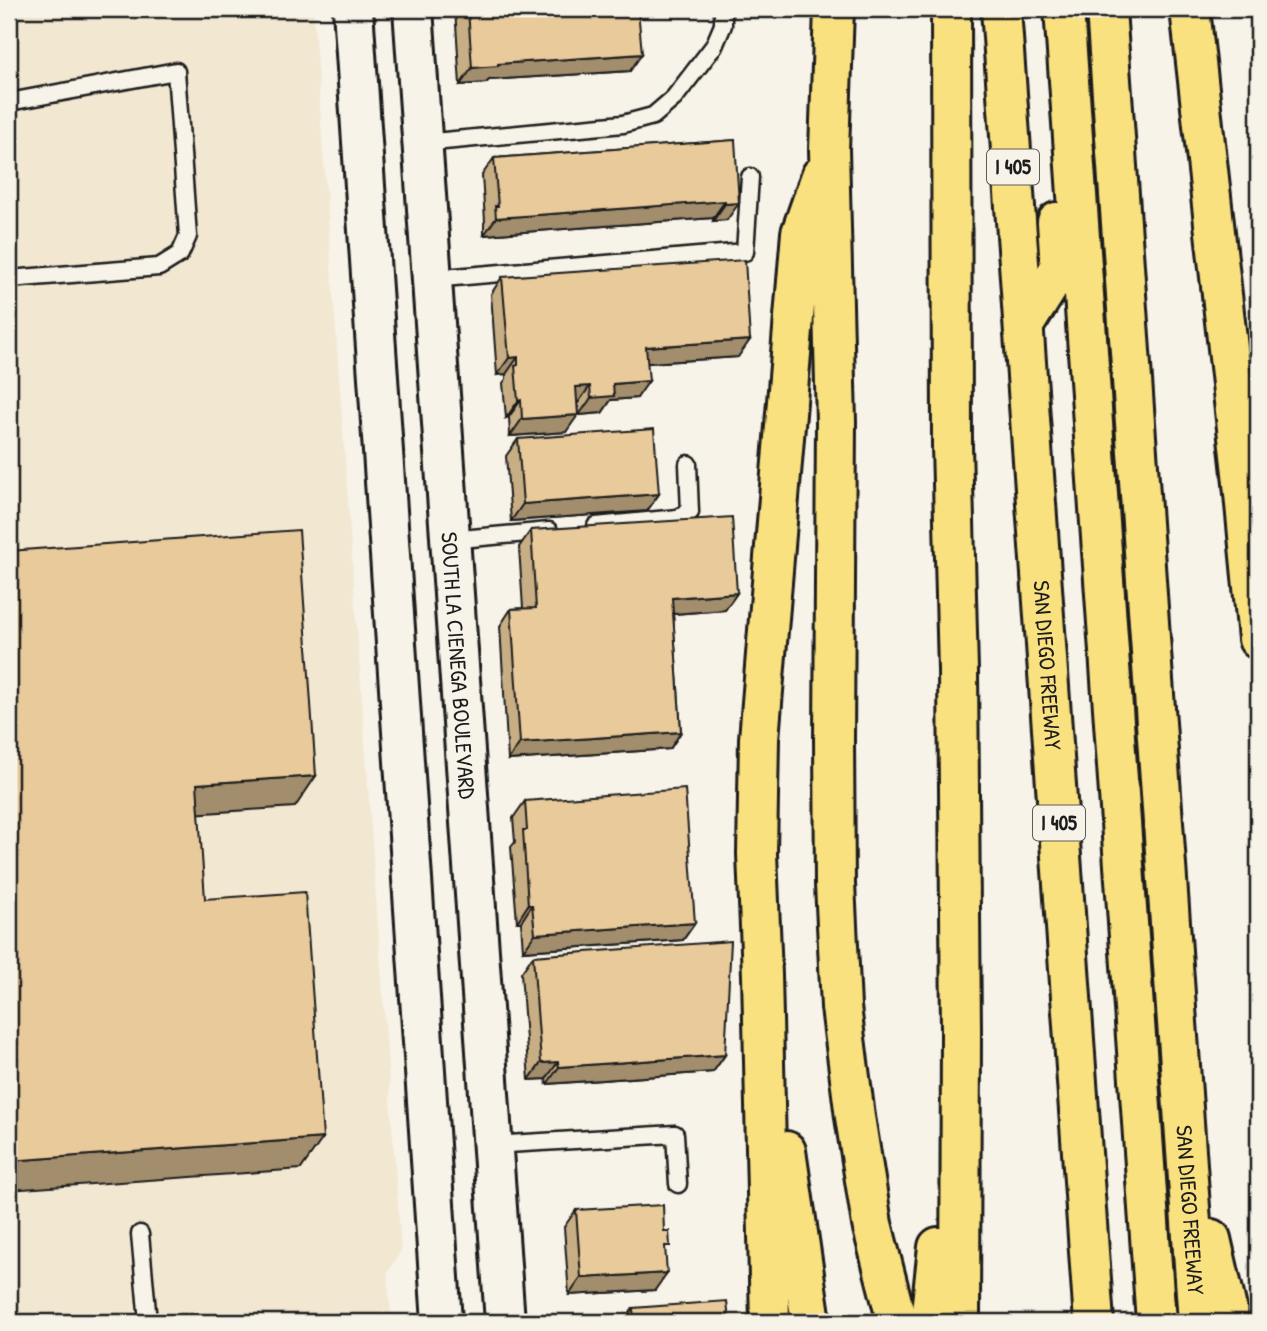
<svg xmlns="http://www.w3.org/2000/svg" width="1267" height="1331" font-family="'Patrick Hand',sans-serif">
  <rect width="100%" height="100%" fill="#f7f3e8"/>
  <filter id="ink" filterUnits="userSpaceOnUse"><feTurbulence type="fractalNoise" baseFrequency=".0143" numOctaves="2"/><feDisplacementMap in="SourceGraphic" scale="14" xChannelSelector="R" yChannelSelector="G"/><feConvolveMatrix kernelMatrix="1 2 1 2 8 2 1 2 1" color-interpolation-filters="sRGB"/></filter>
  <g filter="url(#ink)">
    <path fill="#f2e7d1" d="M9 9H313L401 1250 387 1274 392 1322H9Z"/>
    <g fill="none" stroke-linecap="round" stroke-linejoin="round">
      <defs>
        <path id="lane" d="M9 102 176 71 188 236 180 254 159 267 9 279
          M423 143 623 124 653 116 674 98 714 46 723 25V9
          M432 279 745 252 750 177
          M596 526 678 518 690 512 688 464
          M450 540 549 531
          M492 1145 675 1134 678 1184
          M140 1234 148 1322"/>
        <g id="secondary">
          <path d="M353 9 442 1322"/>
          <path id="s1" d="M413 9C444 447 472 885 505 1322"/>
        </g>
        <g id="highway">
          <path d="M834 9 829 150 836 422 834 740 835 884 841 1007 855 1117 872 1224 897 1322"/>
          <path d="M951 9 952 446 958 670 961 1032 960 1322"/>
          <path id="s2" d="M1001 9 1094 1322"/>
          <path d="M1064 9 1156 1322"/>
          <path id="s3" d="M1106 9 1198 1322"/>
          <path d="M1190 9 1242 473 1258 639"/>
          <path d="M1024 325 1060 268 1057 222"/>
          <path d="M786 1151 811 1322"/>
          <path d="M1211 1239 1230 1322"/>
          <path d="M770 1322 762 975 757 854 759 739 801 233 821 176"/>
          <path d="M930 1322 938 1247"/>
        </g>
      </defs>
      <use href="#lane" stroke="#1c1c1c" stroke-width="21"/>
      <use href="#secondary" stroke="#1c1c1c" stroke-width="44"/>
      <use href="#highway" stroke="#1c1c1c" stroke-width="44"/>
      <use href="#lane" stroke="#f7f3e8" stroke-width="16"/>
      <use href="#secondary" stroke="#f7f3e8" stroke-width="38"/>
      <use href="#highway" stroke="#fae180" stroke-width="38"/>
    </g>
    <path fill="#c8ae85" stroke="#1c1c1c" stroke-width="2" d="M455 9H638L630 71 489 80 486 83 460 85Z
      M735 140 727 220 713 221V218L484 235V223L485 221 482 175 494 158Z
      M502 277 738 357 647 363 637 398 611 400 602 413 579 415 578 403H577L566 432 510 436 509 417 506 418 503 383 506 379V374L497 375 491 294Z
      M518 439 659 494 647 511 511 521 506 456Z
      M531 530 737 593 725 610 673 614 681 732 670 749 508 760 500 626 511 609 523 608 519 547Z
      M525 801 695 923 683 940 523 951 521 922H517L511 847 515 842 513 818Z
      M533 956 725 1055 713 1072 547 1084 546 1079 529 1080 521 973Z
      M576 1210 665 1252 655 1290 569 1295 564 1227Z
      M633 1308 729 1322H623Z"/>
    <path fill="#a28d6c" stroke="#1c1c1c" stroke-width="2" d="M642 54 630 71 489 80 486 83 460 85 472 68 498 64Z
      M725 201 713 218 484 235 496 218Z
      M739 203 727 220 713 221 725 204Z
      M750 340 738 357 634 364 646 347Z
      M518 357 506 374 497 375 509 358Z
      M649 381 637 398 611 400 602 413 579 415 591 398 613 384Z
      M590 386 578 403 564 404 576 387Z
      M521 400 509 417 506 418 518 401Z
      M578 415 566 432 510 436 522 419Z
      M659 494 647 511 511 521 523 504Z
      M737 593 725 610 660 615 672 598Z
      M681 732 670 749 508 760 520 743Z
      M316 776 295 807 175 815 197 784Z
      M528 905H532L521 922H517Z
      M695 923 683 940 523 951 535 934Z
      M725 1055 713 1072 547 1084 559 1067Z
      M558 1062 546 1079 529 1080 541 1063Z
      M323 1138 301 1169 9 1190V1161Z
      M667 1273 655 1290 569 1295 581 1278Z"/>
    <path fill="#e8ca9b" stroke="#1c1c1c" stroke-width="2" d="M468 9H638L642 54 498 64V66L472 68Z
      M735 140 739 203 725 204V201L496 218 495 206H498L494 158Z
      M745 260 750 340 646 347 649 381 613 384 614 396 591 398 590 386 576 387 578 415 522 419 521 400 518 401 515 366 518 365V357L509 358 502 277Z
      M654 429 659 494 523 504 518 439Z
      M732 517 737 593 672 598 681 732 520 743 511 609 536 608 531 530Z
      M299 530 316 776 197 784 205 899 305 892 323 1138 9 1161V551Z
      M685 789 695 923 535 934 532 905H528L523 830H527L525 801Z
      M731 941 725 1055 559 1067 558 1062 541 1063 533 956Z
      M663 1205 664 1231H669L670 1246H665L667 1273 581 1278 576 1210Z
      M727 1301 729 1322H634L633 1308Z"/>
  </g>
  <g text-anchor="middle" stroke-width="6" stroke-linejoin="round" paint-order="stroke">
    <g fill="#f7f3e8" stroke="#5e5c59" stroke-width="2">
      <rect x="987" y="149.5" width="52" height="35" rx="5"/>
      <rect x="1033" y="805.5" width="52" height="35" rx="5"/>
    </g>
    <g font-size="21" font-weight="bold" fill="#1c1c1c">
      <text x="1013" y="174">I 405</text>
      <text x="1059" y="830">I 405</text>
    </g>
    <g font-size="23" fill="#1c1c1c" stroke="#f7f3e8">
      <text dy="8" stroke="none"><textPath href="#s2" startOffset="658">SAN DIEGO FREEWAY</textPath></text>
      <text dy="8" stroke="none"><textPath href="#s1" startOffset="658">SOUTH LA CIENEGA BOULEVARD</textPath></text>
      <text dy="8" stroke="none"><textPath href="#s3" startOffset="1204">SAN DIEGO FREEWAY</textPath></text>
    </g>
  </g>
  <rect width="1267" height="1331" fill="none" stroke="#f7f3e8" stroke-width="35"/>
  <rect x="18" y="18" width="1232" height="1296" fill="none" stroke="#1c1c1c" stroke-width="2.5" filter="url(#ink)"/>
</svg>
